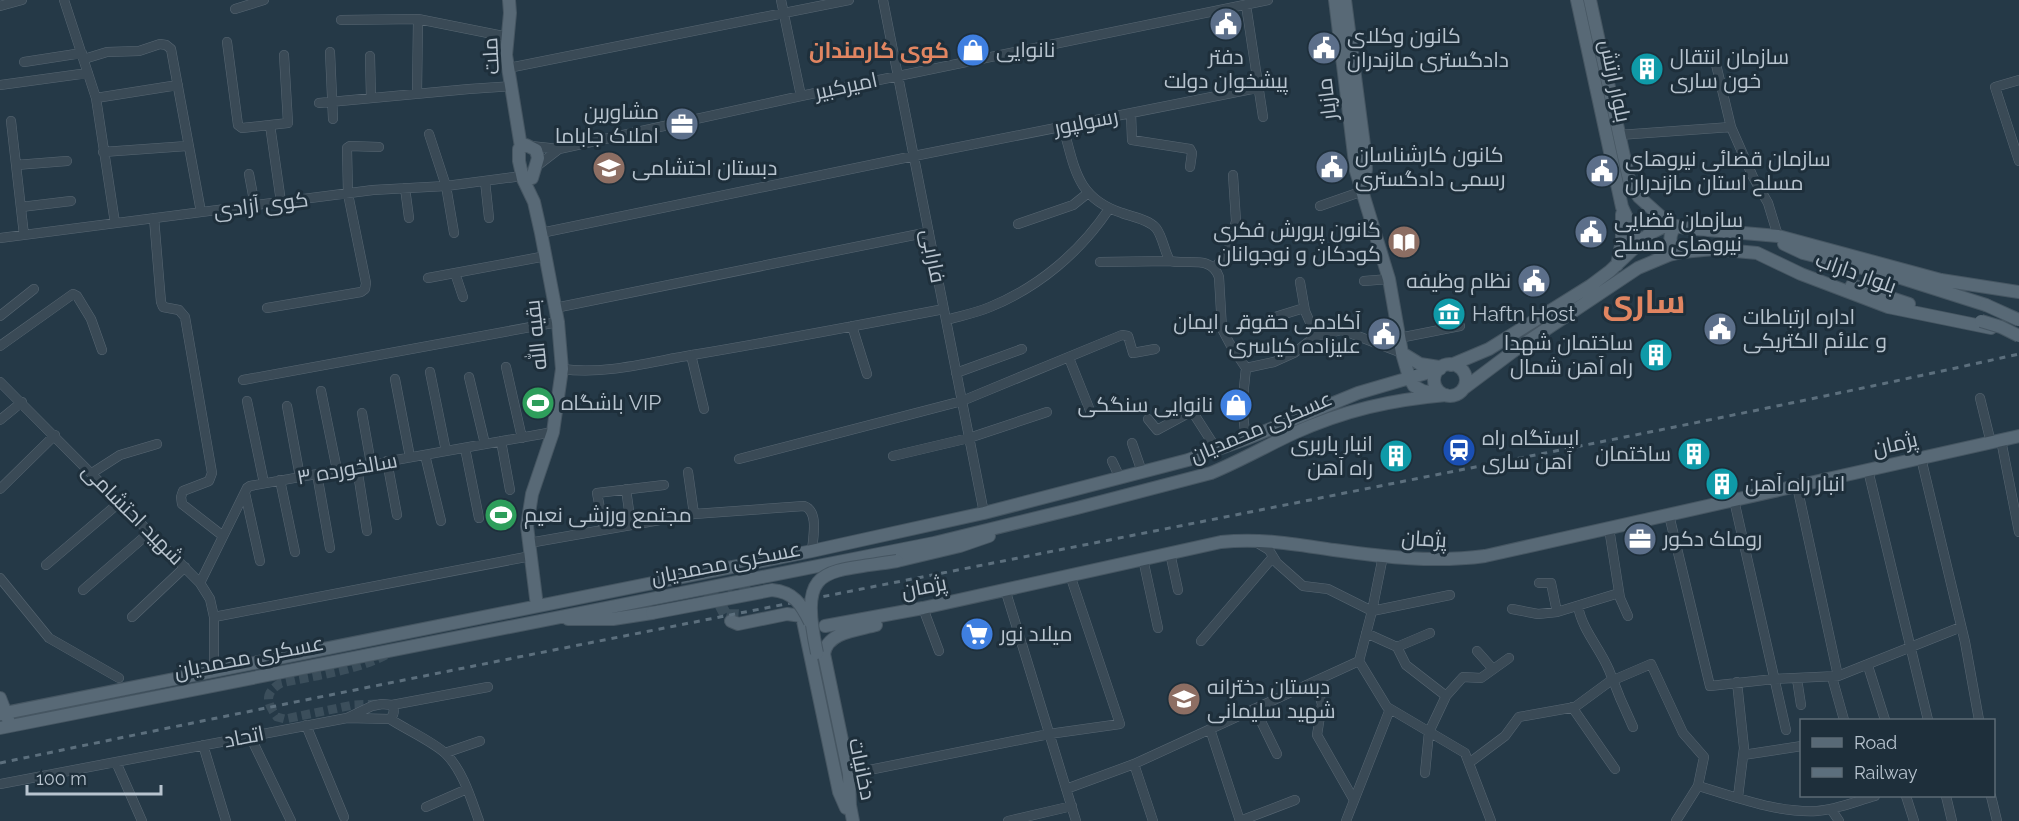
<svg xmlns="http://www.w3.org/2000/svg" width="2019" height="821" font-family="Raleway,Cairo,sans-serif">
  <rect width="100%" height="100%" fill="#253947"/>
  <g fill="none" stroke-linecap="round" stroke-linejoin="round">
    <path stroke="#3b4e5b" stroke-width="9" stroke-dasharray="9 4.5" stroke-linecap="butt" d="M377 704 353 705 285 719 277 717C266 702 264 693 281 683 317 675 356 671 388 654"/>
    <path stroke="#3b4e5b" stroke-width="12" stroke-dasharray="12 6" stroke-linecap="butt" d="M705 593C723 599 719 609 731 621
      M731 621C738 602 722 589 750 583"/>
    <defs>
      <path id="minor" d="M64 0 96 98 115 223
        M781 0 801 96
        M883 0 984 513
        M1246 5 1263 117
        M0 6 22 0
        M235 9 264 0
        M341 20 418 19 508 37
        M227 42 238 125 242 128 288 123 284 55
        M330 52 333 119
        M370 56 371 98
        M84 59 107 52 139 51 160 44 166 45 171 49 201 212
        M24 62 82 53
        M508 68 849 0
        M2019 80 1995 87 2019 161
        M0 85 88 73
        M417 94 418 19
        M96 98 178 85
        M319 103 469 89 512 86
        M1131 113 1132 140 1190 149 1192 153 1190 167
        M11 121 24 235
        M270 125 281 202
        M1063 127C1075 168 1076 198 1122 213 1132 217 1148 219 1156 228 1163 237 1164 251 1170 261 1189 265 1211 255 1219 277L1222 329 1230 344 1246 368
        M1731 127 1753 177 1768 203 1778 236
        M429 134 446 186 454 233
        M1619 135 1731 127 1714 56
        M531 146 559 149 801 96 1268 0
        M103 152 187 146
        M16 165 67 161
        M537 166 559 149
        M249 174 255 206
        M485 181 489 218
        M405 188 409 218
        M1320 206 1363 191
        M21 207 71 201
        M154 218 161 302 163 307 179 310 185 317 212 473 209 481 183 491 181 497 182 504 223 536
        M1018 224 1073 205 1088 193
        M541 233 914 156 1257 88
        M0 238 373 190 446 186 522 176
        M1100 262 1170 261
        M1215 268 1229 249 1236 221 1233 175
        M455 273 463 297
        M428 278 546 256
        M1364 281 1389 279
        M1300 282 1305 311 1316 336
        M267 308 361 292 365 289 366 283 348 194 347 148 350 146 379 147
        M555 308 929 232
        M0 316 34 289
        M1275 317 1304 308
        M946 320C960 316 976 313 990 307 1039 287 1080 252 1109 209
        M852 326 867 374
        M1399 338 1460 326
        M0 346 73 294 77 296 91 319 102 350
        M691 355 704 409
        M1069 358 1091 413
        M506 367 522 438
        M562 369C605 375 650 362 692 355 776 341 860 325 944 309
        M430 372 446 451
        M956 373 1022 349
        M469 377 485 444
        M395 379 410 457
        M243 380 558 322
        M0 382 200 583 210 599 214 617V671
        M321 391 337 470
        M1980 398 1991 443
        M247 401 264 483
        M287 406 300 477
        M362 413 371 464
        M1148 419 1157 430 1192 411 1217 450
        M0 420 22 402
        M1246 439 1242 407 1246 368 1274 362 1294 353 1316 336 1342 330 1402 353
        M2001 440 2019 532
        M501 441 510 490
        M1132 443 1142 472
        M465 448 479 518
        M425 455 441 521
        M893 456 969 438 1047 412
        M1921 458 1965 642 1979 720
        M739 459 962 401 1122 335 1128 336 1133 353 1155 349
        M387 461 397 515
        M1112 461 1120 478
        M357 467 367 531
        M1868 470 1928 720
        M688 472 694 514
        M92 473 120 455 157 444
        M317 474 330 548
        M280 480 295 552
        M1797 486 1838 676
        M0 489 55 435
        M626 489 631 525
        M245 493 260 561
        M1734 500 1786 730
        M1669 515 1710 686 1774 679 1838 676 1961 627
        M1609 528 1620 598 1628 616
        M604 529 597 493 664 485
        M1254 541 1269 550 1277 563 1303 586 1328 589 1372 611 1450 595
        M529 543 694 514 804 506C819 511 813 537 812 551
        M1170 553 1178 590
        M1383 556 1372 611 1359 661 1387 707 1465 753 1491 821
        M1143 559 1158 628
        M46 565 120 502
        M0 578 49 638 119 678
        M200 583 247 488 250 486 553 432
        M1539 583H1551L1557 612
        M1005 589 1076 821
        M83 590 150 532
        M1578 606C1582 630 1600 648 1609 670 1616 689 1624 708 1633 727
        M923 608 939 651
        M1512 609 1538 614 1557 612 1619 593
        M132 617 185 567
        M214 617 531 556
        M1366 633 1397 647 1406 665 1446 696
        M1201 641 1273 557
        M1397 647 1430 633
        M1477 651 1493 669
        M1868 666 1885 720
        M1832 677 1844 720
        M1797 679 1801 705
        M1315 682 1322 704 1317 735 1354 800
        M1737 682 1744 748 1738 797
        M392 705 488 687
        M1572 707 1615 769
        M1255 709 1277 754
        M390 719C405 729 434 742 446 754 463 771 471 799 479 821
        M306 725 344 817
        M1210 729 1240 821 1295 800
        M250 736 291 821
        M203 745 226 821
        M445 753 480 741
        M1743 755 1802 746
        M116 762 142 821
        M1469 763 1505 736 1519 717 1575 707 1609 682 1651 664 1683 733 1704 757 1698 786 1676 821
        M1134 764 1153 821
        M1425 773 1429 732 1446 696 1463 677 1481 678 1509 658
        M849 774 1049 734 1120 724 1070 575
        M0 784 347 718 372 706 382 704 392 705C395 710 394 715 390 719L347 718
        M1698 786C1737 797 1776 813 1817 811 1836 810 1857 801 1875 796
        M1066 789 1134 764 1359 661
        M1906 796 1914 821
        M1946 796 1952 821
        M1991 796 1997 821
        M426 807 467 789
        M1831 809 1839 821
        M1008 821 1072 806
        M1346 821 1390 709"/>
      <path id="major" d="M509 0 510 13 506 55 521 147
        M1335 0 1356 171 1389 279 1402 353 1409 377 1414 386 1423 391 1433 393
        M1345 0 1364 145 1366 169 1363 187
        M1577 0 1622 207 1633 231 1641 242 1669 255
        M1590 0 1630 184 1639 197 1669 224
        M526 145 536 150 538 158 532 178 523 179 519 161V149Z
        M523 179 534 202 541 233 558 322 562 369 553 432 532 494 527 526 537 606
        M1676 226C1667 236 1669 248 1682 252
        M1784 244 1803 253 1898 277 1986 305
        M1617 265 1622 241V214
        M1852 285 1909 304
        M1402 353 1420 364 1439 367
        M1434 380a16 16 0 1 1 32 0a16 16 0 1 1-32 0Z
        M1451 365 1489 349 1590 286 1610 271 1649 234 1669 224 1685 228 1778 236 1941 280 2019 292
        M1463 389 1515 350 1638 268 1669 255 1682 252 1714 249 1757 253 1801 274 1888 307 1991 328
        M897 561 960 546 989 536
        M568 619H613L652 613
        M731 621 738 624 787 614 802 616 839 792 846 808
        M825 626 923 608 1221 542C1261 538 1295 544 1334 550 1385 557 1434 563 1485 556L2019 436
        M0 698 8 719
        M0 714 812 551 984 513 1188 460 1246 439 1358 393 1440 369
        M0 728 934 543 1077 508 1211 473C1240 461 1266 446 1294 433 1346 410 1390 400 1446 395
        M849 800 853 821
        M850 807 849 774 824 654C827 632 858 630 876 625"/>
    </defs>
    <use href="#minor" stroke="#586773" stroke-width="10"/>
    <use href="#major" stroke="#465662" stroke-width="14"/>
    <use href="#minor" stroke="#3a4a56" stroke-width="9"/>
    <use href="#major" stroke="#586976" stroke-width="12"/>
    <path stroke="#5c6f7d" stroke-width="3" stroke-dasharray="6 6" stroke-linecap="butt" d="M0 763C452 668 907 581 1360 490 1580 446 1800 403 2019 354"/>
    <defs>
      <path id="major-bridge" d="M1986 305 2019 320
        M1981 321 2001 327 2019 336
        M652 613 772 590C794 592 801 604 810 622
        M817 653C798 564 823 573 897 561"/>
    </defs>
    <use href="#major-bridge" stroke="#465662" stroke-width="14" stroke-linecap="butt"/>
    <use href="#major-bridge" stroke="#586976" stroke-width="12"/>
  </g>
  <defs>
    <symbol id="civic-disc" viewBox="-11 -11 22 22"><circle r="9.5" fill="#5c6f8a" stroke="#1e2f3b"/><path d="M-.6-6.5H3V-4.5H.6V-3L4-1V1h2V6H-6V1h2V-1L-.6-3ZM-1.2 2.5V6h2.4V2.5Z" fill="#fff"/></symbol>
    <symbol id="shop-disc" viewBox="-11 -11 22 22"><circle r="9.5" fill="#3f7fe0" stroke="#1e2f3b"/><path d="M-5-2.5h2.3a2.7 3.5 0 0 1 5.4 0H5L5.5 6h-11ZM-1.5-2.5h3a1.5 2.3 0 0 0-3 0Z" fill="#fff"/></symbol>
    <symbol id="building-disc" viewBox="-11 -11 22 22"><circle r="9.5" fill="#0f9aa8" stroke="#1e2f3b"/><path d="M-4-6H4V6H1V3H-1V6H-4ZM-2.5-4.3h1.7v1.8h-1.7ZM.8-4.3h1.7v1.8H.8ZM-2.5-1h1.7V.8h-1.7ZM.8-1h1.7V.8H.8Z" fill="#fff"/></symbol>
    <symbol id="office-disc" viewBox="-11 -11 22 22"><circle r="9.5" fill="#5c6f8a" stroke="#1e2f3b"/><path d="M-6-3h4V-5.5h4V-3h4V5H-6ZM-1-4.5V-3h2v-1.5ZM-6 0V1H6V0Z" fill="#fff"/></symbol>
    <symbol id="school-disc" viewBox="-11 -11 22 22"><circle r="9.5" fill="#8d6e63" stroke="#1e2f3b"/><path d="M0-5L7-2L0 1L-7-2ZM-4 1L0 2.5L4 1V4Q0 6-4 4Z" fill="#fff"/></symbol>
    <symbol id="library-disc" viewBox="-11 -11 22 22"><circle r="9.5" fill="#8d6e63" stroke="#1e2f3b"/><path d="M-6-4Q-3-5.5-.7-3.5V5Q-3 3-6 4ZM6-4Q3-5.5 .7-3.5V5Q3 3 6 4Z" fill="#fff"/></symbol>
    <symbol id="museum-disc" viewBox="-11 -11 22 22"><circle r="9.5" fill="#0f9aa8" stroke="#1e2f3b"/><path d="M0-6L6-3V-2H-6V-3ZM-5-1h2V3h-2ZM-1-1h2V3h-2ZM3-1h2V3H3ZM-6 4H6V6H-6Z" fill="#fff"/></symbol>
    <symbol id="stadium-disc" viewBox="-11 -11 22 22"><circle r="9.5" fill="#2e9e5b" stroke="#1e2f3b"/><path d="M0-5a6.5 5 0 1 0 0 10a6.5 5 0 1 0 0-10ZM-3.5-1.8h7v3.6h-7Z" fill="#fff"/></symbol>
    <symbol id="station-disc" viewBox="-11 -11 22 22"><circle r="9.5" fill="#1a4fb4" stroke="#1e2f3b"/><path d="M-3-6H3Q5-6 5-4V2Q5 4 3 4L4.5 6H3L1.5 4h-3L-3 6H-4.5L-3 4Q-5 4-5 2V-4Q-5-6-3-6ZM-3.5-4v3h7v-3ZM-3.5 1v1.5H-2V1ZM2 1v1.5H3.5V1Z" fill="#fff"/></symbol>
    <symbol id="supermarket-disc" viewBox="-11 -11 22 22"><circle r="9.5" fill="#3f7fe0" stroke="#1e2f3b"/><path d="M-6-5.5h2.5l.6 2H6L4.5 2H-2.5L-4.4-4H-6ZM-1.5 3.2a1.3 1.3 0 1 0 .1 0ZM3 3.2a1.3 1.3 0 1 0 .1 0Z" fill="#fff"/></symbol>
  </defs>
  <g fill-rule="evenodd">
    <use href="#civic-disc" x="1207" y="5" width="38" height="38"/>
    <use href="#civic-disc" x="1305" y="29" width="38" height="38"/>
    <use href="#shop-disc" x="954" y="31" width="38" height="38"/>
    <use href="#building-disc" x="1628" y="50" width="38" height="38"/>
    <use href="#office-disc" x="663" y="105" width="38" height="38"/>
    <use href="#civic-disc" x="1313" y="148" width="38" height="38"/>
    <use href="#school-disc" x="590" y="149" width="38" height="38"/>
    <use href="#civic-disc" x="1583" y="152" width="38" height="38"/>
    <use href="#civic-disc" x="1572" y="213" width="38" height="38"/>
    <use href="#library-disc" x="1385" y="223" width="38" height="38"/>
    <use href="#civic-disc" x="1515" y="262" width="38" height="38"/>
    <use href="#museum-disc" x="1430" y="295" width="38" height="38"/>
    <use href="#civic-disc" x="1701" y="310" width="38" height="38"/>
    <use href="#civic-disc" x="1365" y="315" width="38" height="38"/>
    <use href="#building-disc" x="1637" y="336" width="38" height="38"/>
    <use href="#stadium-disc" x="519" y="384" width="38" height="38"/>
    <use href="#shop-disc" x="1217" y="386" width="38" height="38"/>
    <use href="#station-disc" x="1440" y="431" width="38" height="38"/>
    <use href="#building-disc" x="1675" y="435" width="38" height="38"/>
    <use href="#building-disc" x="1377" y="437" width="38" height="38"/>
    <use href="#building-disc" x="1703" y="465" width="38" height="38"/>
    <use href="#stadium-disc" x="482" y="496" width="38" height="38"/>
    <use href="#office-disc" x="1621" y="520" width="38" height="38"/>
    <use href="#supermarket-disc" x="958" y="615" width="38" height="38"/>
    <use href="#school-disc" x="1165" y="680" width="38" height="38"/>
  </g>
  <g text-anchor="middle" stroke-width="6" stroke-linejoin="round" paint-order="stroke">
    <g font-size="21" fill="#b8c4cf" stroke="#1e2f3b" text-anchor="start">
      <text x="1347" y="43">کانون وکلای<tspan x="1347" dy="24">دادگستری مازندران</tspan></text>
      <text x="996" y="57">نانوایی</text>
      <text x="1226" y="64" text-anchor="middle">دفتر<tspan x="1226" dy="24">پیشخوان دولت</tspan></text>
      <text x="1670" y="64">سازمان انتقال<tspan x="1670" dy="24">خون ساری</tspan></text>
      <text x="659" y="119" text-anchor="end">مشاورین<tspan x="659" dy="24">املاک جاباما</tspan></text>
      <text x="1355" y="162">کانون کارشناسان<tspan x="1355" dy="24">رسمی دادگستری</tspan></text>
      <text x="1625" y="166">سازمان قضائی نیروهای<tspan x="1625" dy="24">مسلح استان مازندران</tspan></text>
      <text x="632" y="175">دبستان احتشامی</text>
      <text x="1614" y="227">سازمان قضایی<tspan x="1614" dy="24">نیروهای مسلح</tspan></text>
      <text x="1381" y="237" text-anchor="end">کانون پرورش فکری<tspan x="1381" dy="24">کودکان و نوجوانان</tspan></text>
      <text x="1511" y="288" text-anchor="end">نظام وظیفه</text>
      <text x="1472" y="321">Haftn Host</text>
      <text x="1743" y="324">اداره ارتباطات<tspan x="1743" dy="24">و علائم الکتریکی</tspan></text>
      <text x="1361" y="329" text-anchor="end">آکادمی حقوقی ایمان<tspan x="1361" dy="24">علیزاده کیاسری</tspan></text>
      <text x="1633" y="350" text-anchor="end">ساختمان شهدا<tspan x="1633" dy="24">راه آهن شمال</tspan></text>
      <text x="561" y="410">باشگاه VIP</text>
      <text x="1213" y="412" text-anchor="end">نانوایی سنگکی</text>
      <text x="1482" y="445">ایستگاه راه<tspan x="1482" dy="24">آهن ساری</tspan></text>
      <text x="1373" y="451" text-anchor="end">انبار باربری<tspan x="1373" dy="24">راه آهن</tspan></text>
      <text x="1671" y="461" text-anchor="end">ساختمان</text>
      <text x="1745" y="491">انبار راه آهن</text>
      <text x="524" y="522">مجتمع ورزشی نعیم</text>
      <text x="1663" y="546">روماک دکور</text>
      <text x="1000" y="641">میلاد نور</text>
      <text x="1207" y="694">دبستان دخترانه<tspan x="1207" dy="24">شهید سلیمانی</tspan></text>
    </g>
    <g font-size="21" fill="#b8c4cf" stroke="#1e2f3b">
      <text transform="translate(491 56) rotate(-93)" y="7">ملت</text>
      <text transform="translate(1615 81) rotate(78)" y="7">بلوار ارتش</text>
      <text transform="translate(846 86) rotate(-12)" y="7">امیرکبیر</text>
      <text transform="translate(1327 99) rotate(-97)" y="7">مازیار</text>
      <text transform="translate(1086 122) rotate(-11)" y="7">رسولپور</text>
      <text transform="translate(261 205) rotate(-7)" y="7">کوی آزادی</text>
      <text transform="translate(933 256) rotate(79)" y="7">فارابی</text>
      <text transform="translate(1856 273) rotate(20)" y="7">بلوار داراب</text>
      <text transform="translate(536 335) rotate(-96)" y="7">بقیه الله</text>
      <text transform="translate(1261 427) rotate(-23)" y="7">عسکری محمدیان</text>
      <text transform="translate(1895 444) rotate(-13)" y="7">پژمان</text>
      <text transform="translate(347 469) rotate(-10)" y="7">سالخورده ۳</text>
      <text transform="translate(133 514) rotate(45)" y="7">شهید احتشامی</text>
      <text transform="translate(1424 539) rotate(3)" y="7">پژمان</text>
      <text transform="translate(726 563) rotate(-11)" y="7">عسکری محمدیان</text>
      <text transform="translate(924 587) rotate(-11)" y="7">پژمان</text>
      <text transform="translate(249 657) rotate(-11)" y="7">عسکری محمدیان</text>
      <text transform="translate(244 737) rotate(-11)" y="7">اتحاد</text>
      <text transform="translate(862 769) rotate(78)" y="7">دخانیات</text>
    </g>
    <g font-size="22" font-weight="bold" fill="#e18561" stroke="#1e2f3b">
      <text x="879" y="58">کوی کارمندان</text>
    </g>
    <g font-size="33" font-weight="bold" fill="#e18561" stroke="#1e2f3b">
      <text x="1644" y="313">ساری</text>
    </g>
  </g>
  <rect x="1800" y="719" width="195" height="78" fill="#1e2f3b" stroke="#5c6b76" stroke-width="1.5"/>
  <rect x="1812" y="738" width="30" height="9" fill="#586976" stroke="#5c6b76" stroke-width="1.5"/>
  <text x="1854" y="749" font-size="18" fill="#b8c4cf">Road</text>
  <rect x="1812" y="768" width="30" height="9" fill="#5c6f7d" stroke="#5c6b76" stroke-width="1.5"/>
  <text x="1854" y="779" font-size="18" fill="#b8c4cf">Railway</text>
  <path d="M27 785v9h134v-9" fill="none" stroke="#b8c4cf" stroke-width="3"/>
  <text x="36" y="785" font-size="18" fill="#b8c4cf" stroke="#1e2f3b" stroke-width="4.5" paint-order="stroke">100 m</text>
</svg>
